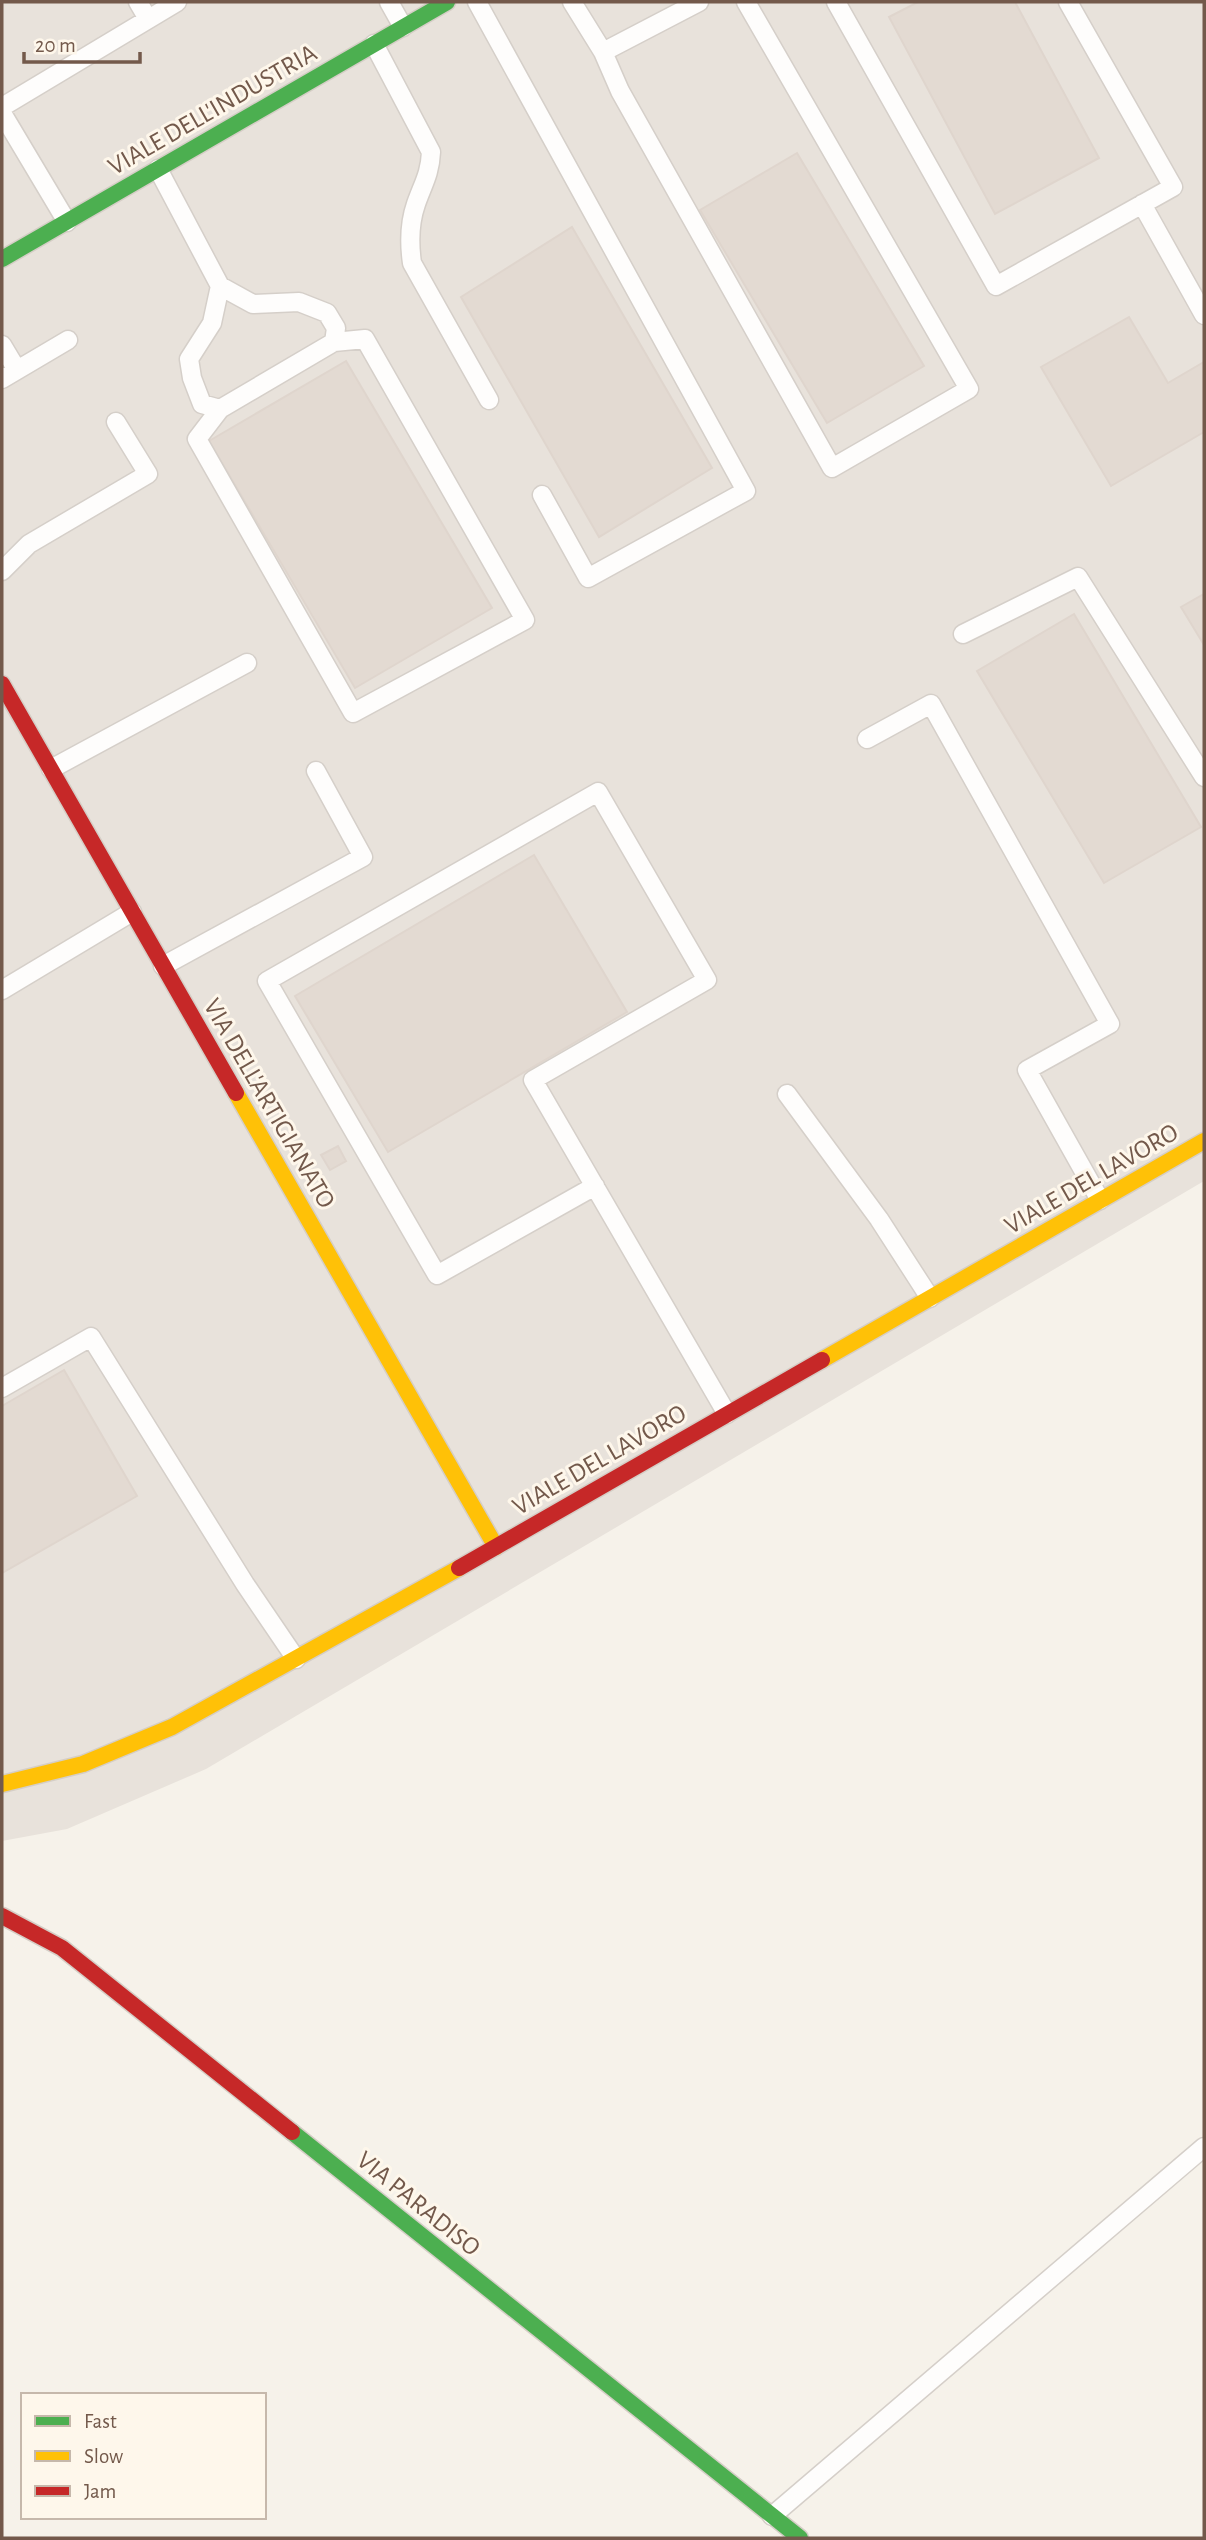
<svg xmlns="http://www.w3.org/2000/svg" width="1206" height="2540" font-family="'Alegreya Sans',sans-serif">
  <rect width="100%" height="100%" fill="#f6f2ea"/>
  <path fill="#e8e2db" d="M2 2H1204V1181L206 1769 67 1829 2 1841Z"/>
  <path fill="#e3dad2" stroke="#dfd5cd" stroke-width="2" d="M918 2H1015L1099 158 995 214 889 17Z
    M797 153 924 366 827 423 700 210Z
    M572 227 712 468 599 537 461 297Z
    M1129 317 1168 383 1204 362V432L1111 486 1041 367Z
    M346 361 492 608 355 688 209 441Z
    M1204 594V645L1181 607Z
    M1074 614 1201 827 1104 883 977 671Z
    M534 855 627 1012 388 1152 295 996Z
    M338 1146 346 1161 330 1170 321 1155Z
    M64 1370 137 1496 2 1573V1406Z"/>
  <g fill="none" stroke-linecap="round" stroke-linejoin="round">
    <defs>
      <path id="lane" d="M138 2 148 19
        M389 2 403 27
        M477 2 746 491 588 578 542 495
        M572 2 603 52 620 91 832 468 969 389 746 2
        M836 2 996 286 1173 187 1068 2
        M374 44 431 152C430 174 423 184 416 204 409 224 409 242 412 263L489 400
        M603 52 699 2
        M2 107 177 2
        M2 113 67 222
        M158 169 220 286 212 323 189 359 192 378 202 404 220 409 334 342 336 328 327 313 299 302 253 304 220 286
        M1142 204 1204 315
        M2 345 17 370
        M2 379 68 340
        M220 409 197 439 353 713 525 620 365 339 334 342
        M2 571 29 544 148 474 116 422
        M963 634 1078 577 1204 777
        M867 739 931 704 1110 1024 1027 1070 1100 1200
        M51 769 247 663
        M163 966 363 857 316 771
        M2 990 132 912
        M787 1094 879 1219 930 1298
        M595 1186 437 1275 267 981 598 792 707 980 533 1080C598 1191 662 1303 727 1414
        M2 1388 91 1337 245 1584 296 1659
        M772 2516 1204 2147"/>
      <path id="fast" d="M2 259 447 2
        M292 2132 800 2538"/>
      <path id="slow" d="M236 1093 496 1547
        M822 1360 1204 1141
        M2 1784 83 1764 172 1727 459 1568"/>
      <path id="jam" d="M2 684 236 1093
        M459 1568 822 1360
        M2 1916 62 1948 292 2132"/>
    </defs>
    <use href="#lane" stroke="#d5cfc9" stroke-width="21"/>
    <use href="#fast" stroke="#d5cec6" stroke-width="19"/>
    <use href="#slow" stroke="#d5cec6" stroke-width="19"/>
    <use href="#jam" stroke="#d5cec6" stroke-width="19"/>
    <use href="#lane" stroke="#fefdfc" stroke-width="18"/>
    <use href="#fast" stroke="#4caf50" stroke-width="16"/>
    <use href="#slow" stroke="#ffc107" stroke-width="16"/>
    <use href="#jam" stroke="#c62828" stroke-width="16"/>
  </g>
  <g text-anchor="middle" stroke-width="6" stroke-linejoin="round" paint-order="stroke">
    <g font-size="26" fill="#73594b" stroke="#fef7eb">
      <text transform="translate(212 109) rotate(-30)" y="9">VIALE DELL'INDUSTRIA</text>
      <text transform="translate(270 1103) rotate(60)" y="9">VIA DELL'ARTIGIANATO</text>
      <text transform="translate(1091 1178) rotate(-30)" y="9">VIALE DEL LAVORO</text>
      <text transform="translate(599 1459) rotate(-30)" y="9">VIALE DEL LAVORO</text>
      <text transform="translate(419 2203) rotate(39)" y="9">VIA PARADISO</text>
    </g>
  </g>
  <rect width="1206" height="2540" fill="none" stroke="#73594b" stroke-width="7"/>
  <rect x="21" y="2393" width="245" height="126" fill="#fef7eb" stroke="#c6b8ab" stroke-width="2"/>
  <rect x="35" y="2416" width="35" height="10" fill="#4caf50" stroke="#c6b8ab" stroke-width="2"/>
  <text x="84" y="2428" font-size="21" fill="#73594b">Fast</text>
  <rect x="35" y="2451" width="35" height="10" fill="#ffc107" stroke="#c6b8ab" stroke-width="2"/>
  <text x="84" y="2463" font-size="21" fill="#73594b">Slow</text>
  <rect x="35" y="2486" width="35" height="10" fill="#c62828" stroke="#c6b8ab" stroke-width="2"/>
  <text x="84" y="2498" font-size="21" fill="#73594b">Jam</text>
  <path d="M24 52v10h116v-10" fill="none" stroke="#73594b" stroke-width="3.5"/>
  <text x="35" y="52" font-size="21" fill="#73594b" stroke="#fef7eb" stroke-width="5" paint-order="stroke">20 m</text>
</svg>
